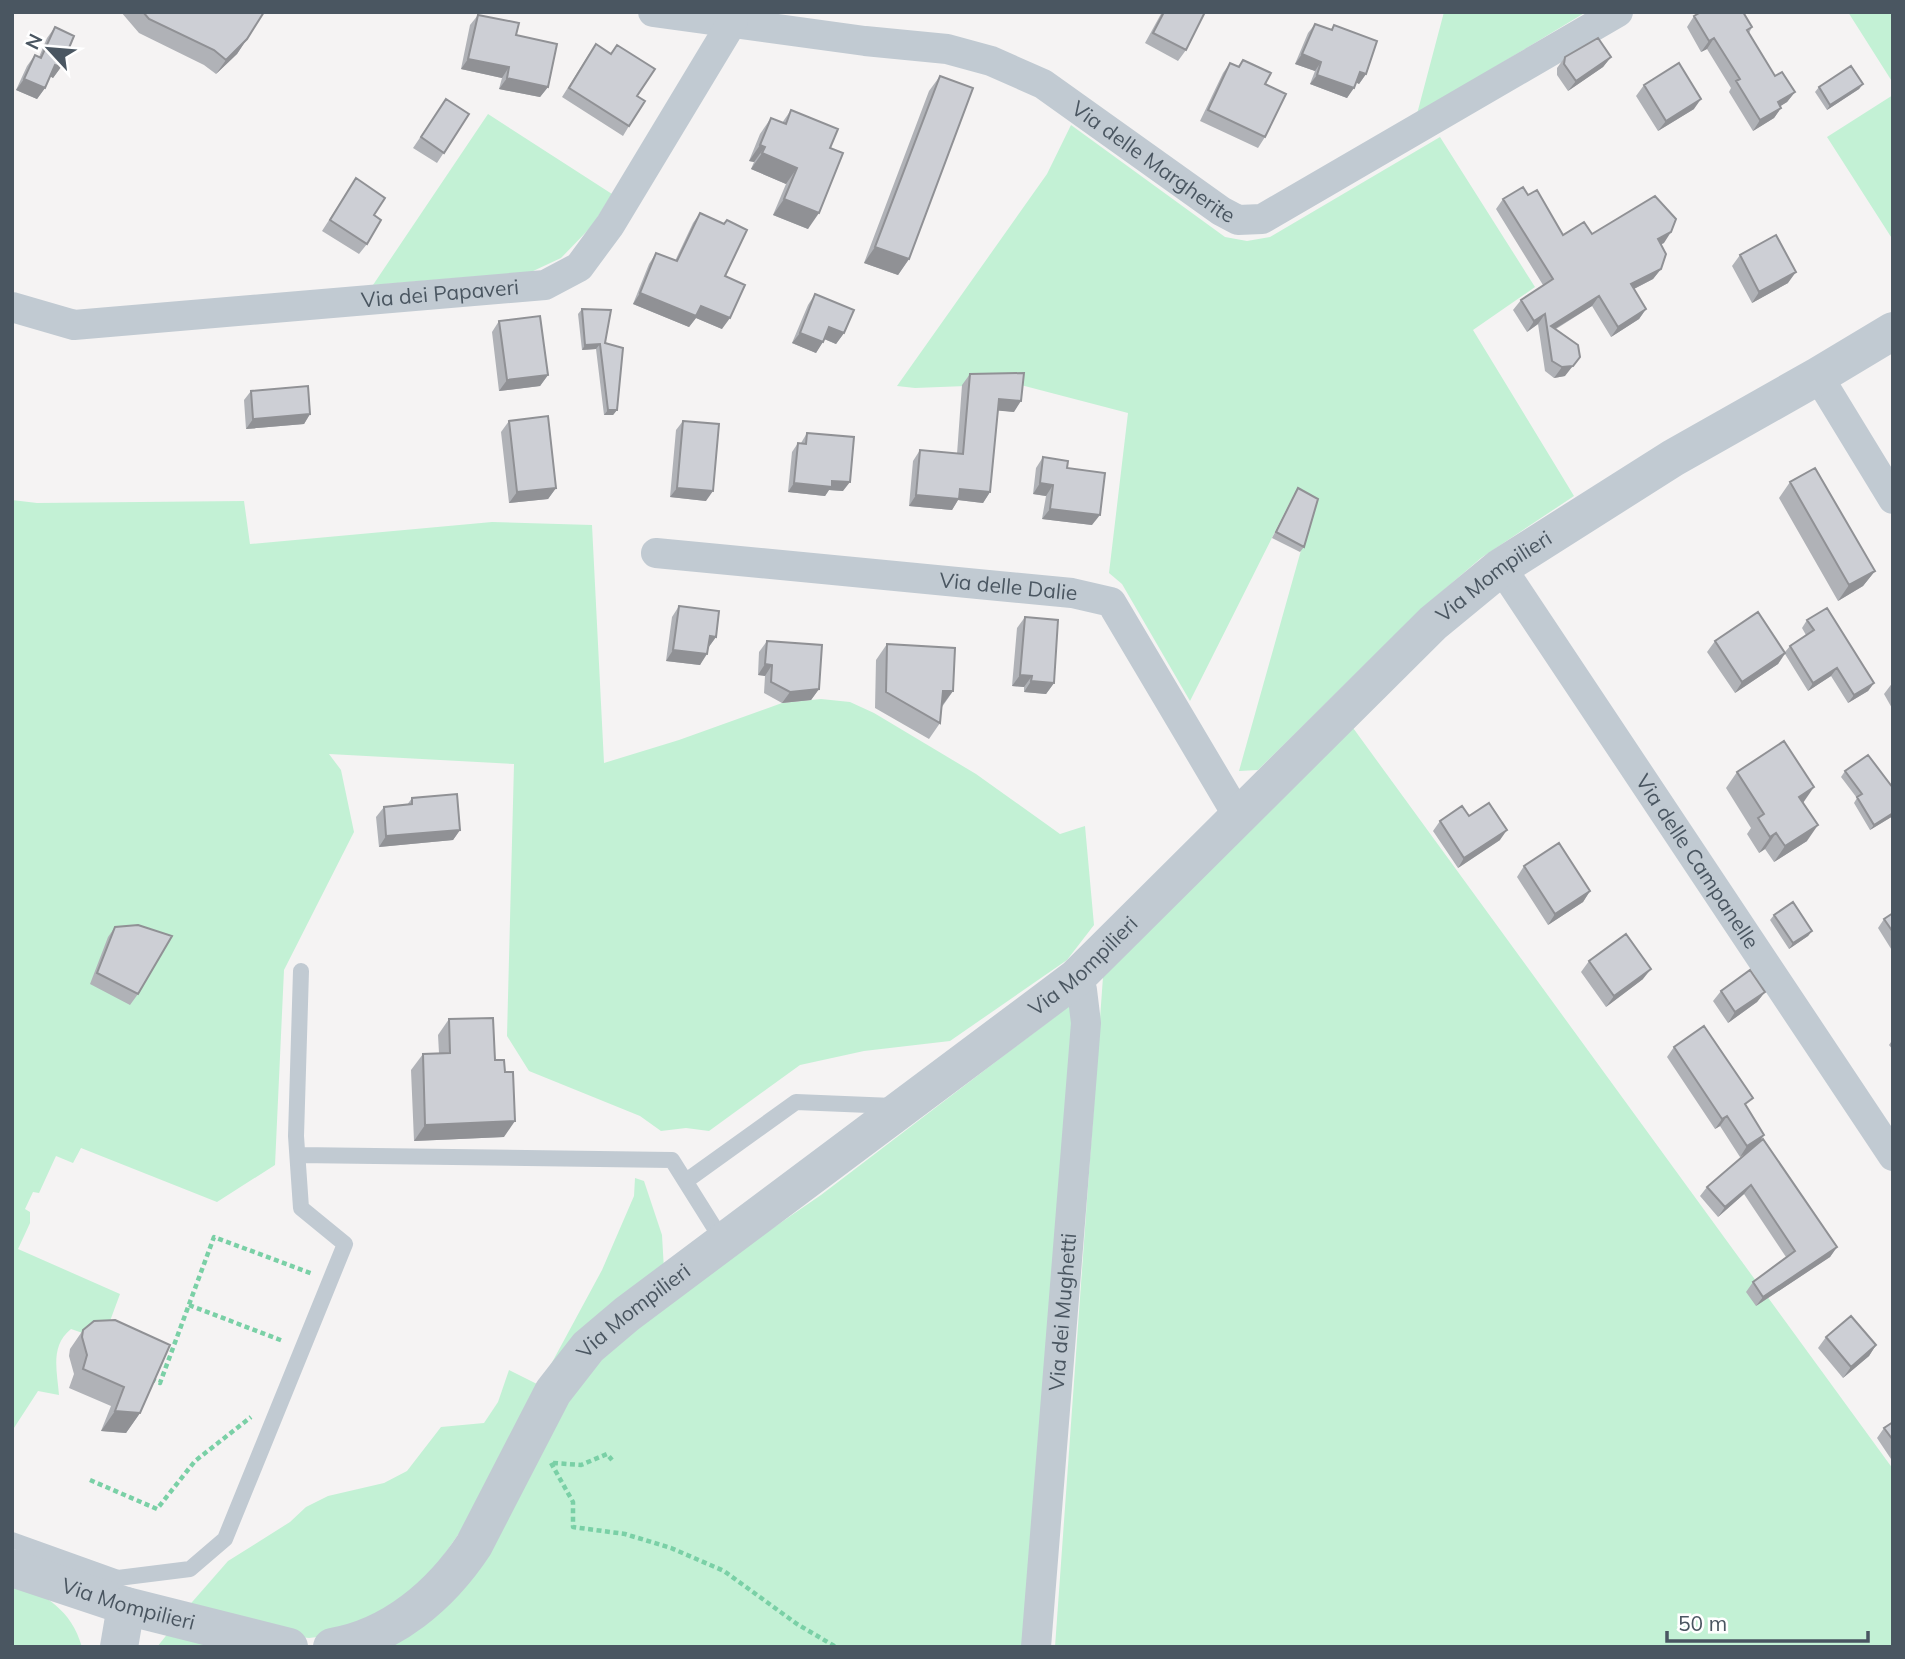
<svg xmlns="http://www.w3.org/2000/svg" width="1905" height="1659" font-family="Mulish,sans-serif">
  <rect width="100%" height="100%" fill="#f5f3f3"/>
  <path fill="#c3f1d5" d="M1444 12H1586L1417 114Z
    M1848 12H1893V83Z
    M1893 95V240L1827 137Z
    M488 114 612 194 592 226 561 258 531 272 373 285Z
    M1071 125 1225 237 1247 241 1270 237 1440 137 1535 287 1473 330 1574 496 1481 558 1418 612 1258 770 1239 771 1314 504 1294 494 1190 701 1122 584 1109 573 1128 413 1017 384 915 388 897 386 1047 174Z
    M12 500 37 503 244 501 250 544 492 522 592 525 604 763 679 740 782 703 821 699 850 702 874 713 976 774 1060 834 1085 826 1094 925 1067 960 950 1041 864 1051 800 1065 709 1131 686 1128 661 1131 640 1116 529 1071 507 1036 514 764 329 754 341 770 354 832 284 970 275 1165 217 1202 81 1148 73 1163 56 1156 39 1193 33 1192 25 1209 30 1212V1223L18 1249 120 1294 103 1340 71 1329C50 1346 57 1370 59 1395L38 1391 12 1431Z
    M1348 721 1893 1469V1647H1055L1104 963Z
    M1069 1006 1076 1025 1023 1647H381L571 1384 640 1319 821 1195Z
    M635 1178 644 1181 662 1235 664 1270 549 1368 602 1270 634 1196Z
    M509 1370 539 1385 469 1519 423 1585 343 1634 309 1638 265 1633 186 1609 228 1561 290 1522 306 1507 328 1496 384 1483 407 1471 441 1427 484 1423 498 1402Z
    M12 1580C46 1596 71 1609 82 1647H12Z
    M169 1632 242 1647H157Z"/>
  <g fill="none" stroke-linecap="round" stroke-linejoin="round">
    <path stroke="#7ad0a6" stroke-width="4.5" stroke-dasharray="5 3.5" stroke-linecap="butt" d="M189 1305 283 1341
      M151 1379 160 1383 214 1237 313 1274
      M551 1463 573 1502V1527L625 1534 671 1548 724 1571 797 1624 836 1647
      M553 1463 581 1465 607 1454 612 1460
      M90 1480 157 1509 195 1461 251 1417"/>
    <path stroke="#c1cad2" stroke-width="16" d="M298 1155 672 1160 724 1243
      M686 1181 796 1102 893 1106
      M12 1540 118 1578 190 1569 225 1539 345 1244 301 1208 296 1136 301 971"/>
    <g stroke="#c1cad2" stroke-width="30">
      <path id="s1" d="M653 12 865 41 947 49 991 61 1043 84 1221 211 1238 220 1262 219 1618 12"/>
      <path id="s2" d="M12 307 74 325 545 285 579 267 610 225 733 21"/>
      <path d="M1818 376 1893 499"/>
      <path id="s3" d="M656 553 1072 593 1111 602 1238 816"/>
      <path id="s4" d="M1501 567 1893 1156"/>
      <path id="s5" d="M1036 1647 1086 1023 1082 990 1076 978"/>
    </g>
    <g stroke="#c1cad2" stroke-width="38">
      <path id="s6" d="M12 1568 126 1606 289 1647"/>
      <path d="M119 1647 126 1606"/>
      <path id="s7" d="M332 1647C392 1637 441 1595 474 1545L553 1392 588 1347 627 1314 1076 978 1433 623 1501 567 1673 458 1818 376 1893 331"/>
    </g>
  </g>
  <path fill="#b0b2b7" d="M121 12H264L237 54 216 74 204 65 139 33Z
    M1162 12H1205L1186 50 1178 61 1145 43Z
    M478 15 516 35 548 87 540 97 499 89 502 78 461 69 470 25Z
    M1694 16 1752 27 1749 33 1775 76 1795 92 1787 102 1780 106 1781 108 1774 118 1753 131 1729 92 1731 88 1707 49 1701 52 1687 27Z
    M1315 24 1331 30 1334 25 1366 74 1359 84 1356 82 1347 98 1310 84 1315 71 1295 64 1308 33Z
    M55 27 61 67 53 78 50 76 45 88 37 99 16 90 27 66 35 55 39 57 47 38Z
    M617 45 637 96 629 126 623 136 562 97 589 54H611Z
    M1565 57H1611L1603 67 1568 91 1557 75V68Z
    M1243 60 1265 84V137L1258 148 1200 121 1223 73 1230 63 1238 67Z
    M940 76 909 259 898 275 864 263 929 91Z
    M1863 84 1859 89 1827 110 1815 92 1819 87Z
    M1644 85 1694 109 1658 131 1636 96Z
    M446 99 469 114 437 163 413 148Z
    M791 110 830 148 808 229 773 215 786 184 751 169 754 162 749 161 760 134 771 118 782 123Z
    M356 178 374 215 367 244 359 254 322 231Z
    M1528 195 1563 235 1592 234 1664 243 1661 244V269L1653 279 1634 289 1646 309 1639 319 1611 337 1592 306 1556 329 1565 376 1554 378 1545 371 1538 324 1527 332 1513 310 1521 300 1543 285 1496 209 1503 199Z
    M700 213 724 224 727 220 722 329 696 318 689 327 633 304 649 264 656 253 675 261 693 223Z
    M1740 255 1788 283 1752 303 1732 266Z
    M815 294 844 333 836 344 824 339 816 353 792 343 808 305Z
    M582 309 605 343 617 410 613 415H604L596 349 582 350 578 314Z
    M499 321 548 375 540 386 499 391 492 332Z
    M970 374 1014 412 998 410 990 492 983 503 958 500 952 510 909 506 913 461 920 450 957 454 962 385Z
    M251 391 310 414 304 424 246 429 244 400Z
    M509 421 556 488 548 499 509 503 501 432Z
    M683 421 706 501 670 497 676 430Z
    M807 433 843 491 829 490 825 496 788 492 792 452 798 443H801Z
    M1043 457 1092 525 1042 519 1046 496 1033 494 1036 468Z
    M1790 482 1875 571 1863 586 1838 601 1779 498Z
    M1298 488 1304 547 1300 552 1272 538Z
    M679 606 716 637 708 648 700 665 666 661 672 617Z
    M1025 617 1054 683 1046 694 1024 692V687L1012 686 1017 628Z
    M1807 620 1874 683 1868 691 1848 703 1831 676 1808 691 1785 654 1778 664 1735 693 1707 652 1715 641 1785 652 1790 646 1806 635 1802 628Z
    M767 641 819 689 811 700 782 703 764 693 765 676 758 675 759 652Z
    M887 644 953 691 942 707 940 723 929 739 875 708 876 660Z
    M1893 682V710L1884 694Z
    M1845 771 1893 788V816L1870 830 1854 803 1857 798 1841 777Z
    M1737 772 1803 802 1807 841 1774 862 1765 849 1759 853 1747 834 1751 828 1726 788Z
    M412 798 460 830 453 840 379 847 376 817 384 807 407 805Z
    M1469 816 1500 840 1458 868 1433 831 1440 821Z
    M1524 866 1590 891 1583 902 1548 925 1517 877Z
    M1893 913V952L1878 928 1884 919Z
    M1774 915 1812 931 1808 936 1789 949 1770 920Z
    M115 927 138 994 130 1005 90 984 108 937Z
    M1589 961 1643 979 1606 1007 1581 972Z
    M1721 991 1765 992 1757 1002 1728 1023 1713 1001Z
    M449 1019 495 1060 504 1137 414 1141 411 1070 423 1054 439 1053 438 1035Z
    M1893 1039V1050L1889 1045Z
    M1674 1047 1747 1107 1760 1142 1837 1247 1830 1257 1756 1306 1746 1292 1753 1282 1786 1257 1744 1194 1718 1217 1700 1196 1707 1187 1752 1149 1740 1157 1720 1126 1715 1129 1667 1057Z
    M94 1321 140 1413 126 1433 101 1431 111 1406 69 1388 74 1374 69 1356 70 1349 83 1330Z
    M1826 1337 1876 1345 1869 1356 1843 1378 1818 1348Z
    M1893 1422V1462L1877 1438 1884 1428Z"/>
  <path fill="#909195" d="M1714 38 1707 49 1701 52 1709 41Z
    M247 39 237 54 216 74 226 60Z
    M1302 54 1321 62 1315 71 1295 64Z
    M1611 57 1603 67 1568 91 1576 81Z
    M468 59 509 67 502 78 461 69Z
    M55 65 61 67 53 78 48 75Z
    M1360 72 1366 74 1359 84 1353 81Z
    M1317 75 1354 88 1347 98 1310 84Z
    M507 78 548 87 540 97 499 89Z
    M24 79 45 88 37 99 16 90Z
    M1863 84 1859 89 1827 110 1830 105Z
    M1795 92 1787 102 1770 113 1778 102Z
    M1701 99 1694 109 1658 131 1666 121Z
    M1781 108 1774 118 1753 131 1760 120Z
    M760 145 765 147 754 162 749 161Z
    M762 153 797 168 786 184 751 169Z
    M784 199 819 213 808 229 773 215Z
    M1671 232 1664 243 1651 249 1658 239Z
    M875 247 909 259 898 275 864 263Z
    M1661 269 1653 279 1624 294 1631 284Z
    M1796 272 1788 283 1752 303 1759 292Z
    M640 293 701 306 730 318 722 329 696 318 689 327 633 304Z
    M1599 296 1592 306 1548 333 1551 326Z
    M1646 309 1639 319 1611 337 1618 327Z
    M1545 314 1538 324 1527 332 1534 321Z
    M829 327 844 333 836 344 822 338Z
    M800 333 823 342 816 353 792 343Z
    M600 344 596 349 582 350 585 345Z
    M1580 357 1565 376 1554 378 1562 367Z
    M548 375 540 386 499 391 507 380Z
    M999 399 1021 401 1014 412 991 410Z
    M608 410H617L613 415H604Z
    M310 414 304 424 246 429 253 419Z
    M832 481 850 482 843 491 829 490 825 496 788 492 794 483Z
    M1040 483 1053 485 1046 496 1033 494Z
    M556 488 548 499 509 503 517 492Z
    M677 488 713 491 706 501 670 497Z
    M960 489 990 492 983 503 958 500 952 510 909 506 916 495Z
    M1050 509 1100 515 1092 525 1042 519Z
    M1875 571 1863 586 1838 601 1849 585Z
    M710 636 716 637 708 648Z
    M673 650 707 654 700 665 666 661Z
    M1785 653 1778 664 1735 693 1742 682Z
    M765 664 772 665 765 676 758 675Z
    M1837 668 1831 676 1808 691 1813 683Z
    M1020 675 1032 676 1024 687 1012 686Z
    M1031 681 1054 683 1046 694 1024 692Z
    M1874 683 1868 691 1848 703 1854 695Z
    M819 689 811 700 782 703 790 692Z
    M943 691H953L941 707Z
    M1814 787 1803 803 1799 797Z
    M1893 813V816L1870 830 1874 825Z
    M1818 825 1807 841 1774 862 1785 846Z
    M460 830 453 840 379 847 386 836Z
    M1507 830 1500 840 1458 868 1464 858Z
    M1776 833 1765 849 1759 853 1770 837Z
    M1590 891 1583 902 1548 925 1555 914Z
    M1812 931 1808 936 1789 949 1793 943Z
    M1651 969 1643 979 1606 1007 1614 996Z
    M1765 992 1757 1002 1728 1023 1735 1012Z
    M1727 1116 1720 1126 1715 1129 1722 1119Z
    M515 1121 504 1137 414 1141 425 1125Z
    M1764 1135 1757 1146 1740 1157 1747 1146Z
    M1751 1185 1744 1194 1718 1217 1725 1207Z
    M1837 1247 1830 1257 1756 1306 1763 1297Z
    M1876 1345 1869 1356 1843 1378 1851 1367Z
    M115 1411 140 1413 126 1433 101 1431Z"/>
  <path fill="#cdcfd5" stroke="#909195" stroke-width="2" d="M143 12H264L247 39 226 60 214 50 149 19Z
    M1164 12H1205L1186 50 1153 33Z
    M1701 12H1743L1752 27 1747 30 1775 76 1782 72 1795 92 1778 102 1781 108 1760 120 1736 81 1740 79 1714 38 1709 41 1694 16Z
    M478 15 519 23 516 35 557 44 548 87 507 78 509 67 468 59Z
    M1315 24 1332 30 1334 25 1377 41 1366 74 1360 72 1354 88 1317 75 1321 62 1302 54Z
    M55 27 74 36 61 67 55 65 45 88 24 79 35 55 41 58Z
    M1598 38 1611 57 1576 81 1564 64 1565 57Z
    M596 44 611 54 617 45 655 69 637 96 645 101 629 126 569 88Z
    M1243 60 1271 73 1265 84 1286 94 1265 137 1208 110 1230 63 1239 67Z
    M1679 63 1701 99 1666 121 1644 85Z
    M1851 66 1863 84 1830 105 1819 87Z
    M940 76 973 88 909 259 875 247Z
    M446 99 469 114 444 153 421 137Z
    M791 110 838 129 830 148 843 153 819 213 784 199 797 168 762 153 765 147 760 145 771 118 786 124Z
    M356 178 385 198 374 215 381 220 367 244 330 220Z
    M1523 187 1528 195 1537 190 1563 235 1584 222 1592 234 1655 196 1676 219 1671 232 1658 239 1666 254 1661 269 1631 284 1646 309 1618 327 1599 296 1551 326 1578 345 1580 357 1573 366 1562 367 1552 361 1545 314 1534 321 1521 300 1553 279 1503 199Z
    M700 213 724 224 727 220 747 230 725 276 745 285 730 318 701 306 696 316 640 293 656 253 677 261Z
    M1776 235 1796 272 1759 292 1740 255Z
    M815 294 854 310 844 333 829 327 823 342 800 333Z
    M582 309 611 310 605 343 623 348 617 410H608L600 344 585 345Z
    M540 316 548 375 507 380 499 321Z
    M1024 373 1021 401 999 399 990 492 960 489 959 499 916 495 920 450 963 454 970 374Z
    M308 386 310 414 253 419 251 391Z
    M548 416 556 488 517 492 509 421Z
    M683 421 719 424 713 491 677 488Z
    M807 433 854 437 850 482 832 481V487L794 483 798 443 806 444Z
    M1043 457 1068 461 1067 468 1105 473 1100 515 1050 509 1053 485 1040 483Z
    M1815 468 1875 571 1849 585 1790 482Z
    M1298 488 1318 499 1304 547 1276 532Z
    M679 606 719 611 716 637 710 636 707 654 673 650Z
    M1827 608 1874 683 1854 695 1837 668 1813 683 1790 646 1814 630 1807 620Z
    M1758 612 1785 653 1742 682 1715 641Z
    M1025 617 1058 620 1054 683 1031 681 1032 676 1020 675Z
    M767 641 822 645 819 689 790 692 771 682 772 665 765 664Z
    M887 644 955 648 953 691H943L940 723 886 692Z
    M1784 741 1814 787 1799 797 1818 825 1785 846 1776 833 1770 837 1758 818 1764 814 1737 772Z
    M1868 755 1893 788V813L1874 825 1857 797 1862 794 1845 771Z
    M457 794 460 830 386 836 384 807 412 804V798Z
    M1489 803 1507 830 1464 858 1440 821 1462 806 1469 816Z
    M1559 843 1590 891 1555 914 1524 866Z
    M1793 902 1812 931 1793 943 1774 915Z
    M1893 913V932L1884 919Z
    M138 925 172 936 138 994 97 973 115 927Z
    M1626 934 1651 969 1614 996 1589 961Z
    M1750 970 1765 992 1735 1012 1721 991Z
    M493 1018 495 1060H504L505 1072H513L515 1121 425 1125 423 1054 450 1053 449 1019Z
    M1704 1026 1753 1098 1745 1104 1764 1135 1747 1146 1727 1116 1722 1119 1674 1047Z
    M1763 1139 1837 1247 1763 1297 1753 1282 1795 1251 1751 1185 1725 1207 1707 1187Z
    M1851 1316 1876 1345 1851 1367 1826 1337Z
    M115 1320 170 1345 140 1413 115 1411 124 1387 83 1369 87 1355 82 1337 83 1330 94 1321Z
    M1893 1422V1440L1884 1428Z"/>
  <g text-anchor="middle" stroke-width="7" stroke-linejoin="round" paint-order="stroke">
    <g font-size="21" fill="#4a5661" stroke="#fff">
      <text dy="7" stroke="none"><textPath href="#s1" startOffset="534">Via delle Margherite</textPath></text>
      <text dy="7" stroke="none"><textPath href="#s2" startOffset="432">Via dei Papaveri</textPath></text>
      <text dy="7" stroke="none"><textPath href="#s7" startOffset="1601">Via Mompilieri</textPath></text>
      <text dy="7" stroke="none"><textPath href="#s3" startOffset="354">Via delle Dalie</textPath></text>
      <text dy="7" stroke="none"><textPath href="#s4" startOffset="354">Via delle Campanelle</textPath></text>
      <text dy="7" stroke="none"><textPath href="#s7" startOffset="1034">Via Mompilieri</textPath></text>
      <text dy="7" stroke="none"><textPath href="#s7" startOffset="467">Via Mompilieri</textPath></text>
      <text dy="7" stroke="none"><textPath href="#s5" startOffset="336">Via dei Mughetti</textPath></text>
      <text dy="7" stroke="none"><textPath href="#s6" startOffset="122">Via Mompilieri</textPath></text>
    </g>
  </g>
  <rect width="1905" height="1659" fill="none" stroke="#4a5661" stroke-width="28"/>
  <g transform="translate(49 49) rotate(296)" stroke="#ffffff" stroke-width="5" paint-order="stroke">
  <path d="M0-5L12 26L0 18L-12 26Z" fill="#4a5661"/>
  <text y="-10" font-size="19" font-weight="bold" text-anchor="middle" fill="#4a5661">N</text>
  </g>
  <path d="M1667 1631v10h201v-10" fill="none" stroke="#4a5661" stroke-width="3.5"/>
  <text x="1678" y="1631" font-size="21" fill="#4a5661" stroke="#ffffff" stroke-width="5" paint-order="stroke">50 m</text>
</svg>
